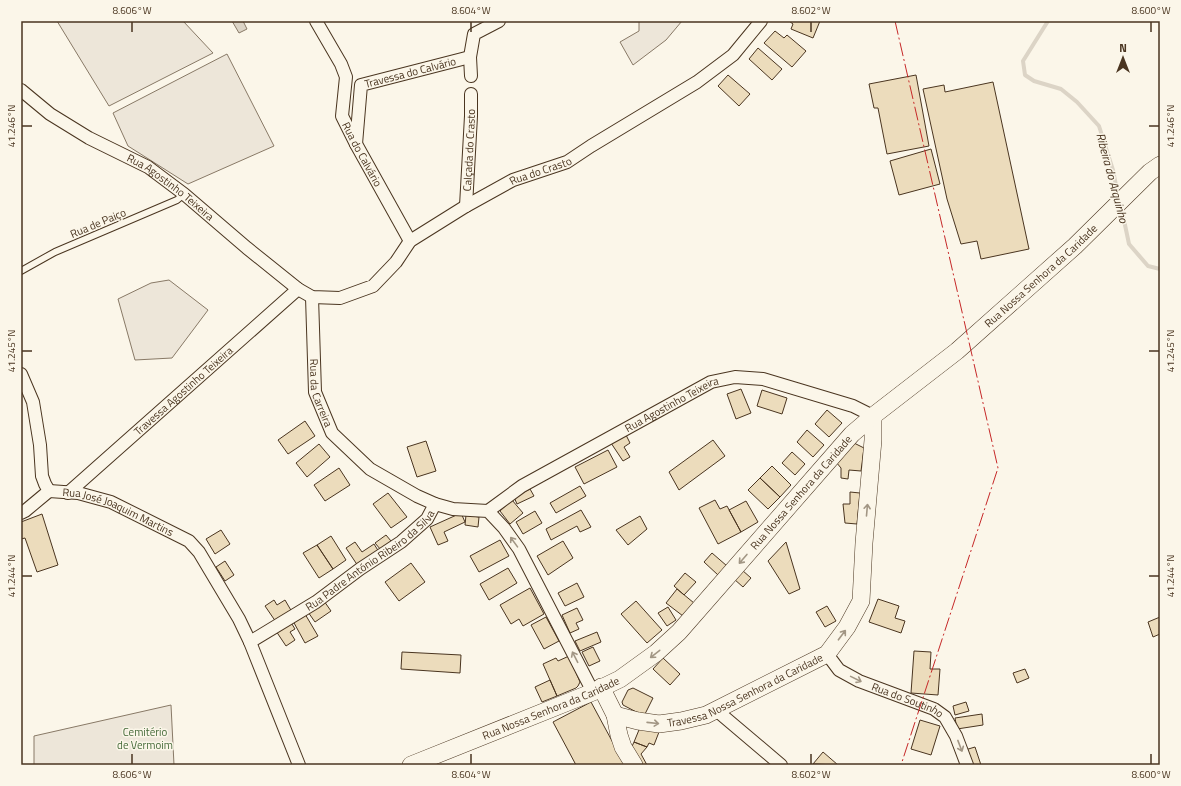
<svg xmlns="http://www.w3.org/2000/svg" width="1181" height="786" font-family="'Titillium Web',sans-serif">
  <rect width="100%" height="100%" fill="#fbf6e9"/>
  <path fill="#ede6d9" stroke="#887966" d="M57 21H183L213 53 109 106Z
    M639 21H682L666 40 633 65 620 42 639 31Z
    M227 54 274 146 188 184 128 146 113 113Z
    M169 280 208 310 172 358 135 360 118 299 151 283Z
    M171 705 174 765H34V736Z"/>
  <path fill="#dcd4c6" stroke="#887966" d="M232 21H243L247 29 239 33Z"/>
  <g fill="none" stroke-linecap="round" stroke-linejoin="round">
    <path stroke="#dcd4c6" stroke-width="4" d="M1048 21 1023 61 1025 75 1034 81 1061 89 1077 102 1099 126 1113 170 1118 196
      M1121 206 1129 244 1148 266 1160 269"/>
  </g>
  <path fill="#ecdcbc" stroke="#4a3520" d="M789 21H820L813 38 791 29 793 24Z
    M775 31 784 38 787 35 806 51 792 67 764 43Z
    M758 48 782 69 772 80 749 59Z
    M728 75 750 94 739 106 718 86Z
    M916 75 929 146 887 154 878 108H874L869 84Z
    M993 82 1029 249 981 259 977 241 961 244 947 199 923 89 944 85 945 92Z
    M931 149 940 184 899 195 890 161Z
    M741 389 751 413 736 419 727 394Z
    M762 390 787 398 782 414 757 406Z
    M827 410 842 423 829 437 815 424Z
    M305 421 315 436 288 454 278 440Z
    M807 430 824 445 813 457 797 442Z
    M626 435 630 443 624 447 630 457 623 461 611 443Z
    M713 440 725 456 679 490 669 472Z
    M426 441 436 471 417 477 407 447Z
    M854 443 864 448 861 471 849 470 848 479 841 478V468L836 462Z
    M319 444 330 457 307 477 296 463Z
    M608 450 617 467 584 484 575 467Z
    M792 452 805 464 795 475 782 463Z
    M772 466 791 485 780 497 760 478Z
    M339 468 350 485 325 501 314 485Z
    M760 478 780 497 768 509 748 490Z
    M580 486 586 496 556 513 550 503Z
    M530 489 534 496 517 504 514 497Z
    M850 492 860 493 857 524 845 523 843 504H850Z
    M388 493 407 517 391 528 373 504Z
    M512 500 523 513 510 524 500 511Z
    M715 500 720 509 727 506 741 532 718 544 699 508Z
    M746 501 758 522 741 532 729 510Z
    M581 510 591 527 580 532 577 526 551 540 546 529Z
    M535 511 542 523 523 534 516 522Z
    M461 513 465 522 444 532 448 541 438 545 430 527Z
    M42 514 58 565 37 572 25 538 21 539V522Z
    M466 515 479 517 478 527 465 525Z
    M640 516 647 529 628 545 616 530Z
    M221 530 230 544 215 554 206 539Z
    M386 535 391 541 381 550 375 543Z
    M331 536 346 560 333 569 317 545Z
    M500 540 509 556 479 572 470 556Z
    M563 541 573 558 548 575 537 556Z
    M355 542 362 552 374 544 379 552 358 566 346 548Z
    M786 542 800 589 789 594 768 561Z
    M317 545 333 569 319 578 303 553Z
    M712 553 727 566 718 575 704 562Z
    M225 561 234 575 225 581 216 567Z
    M411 563 425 582 399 601 385 582Z
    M508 568 517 583 489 600 480 584Z
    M742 570 751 578 743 587 734 579Z
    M685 573 696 582 684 595 674 586Z
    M577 583 584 597 565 606 558 593Z
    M530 588 544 614 523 626 519 619 511 624 500 605Z
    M677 589 694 603 683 616 666 603Z
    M878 599 899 606 895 618 905 621 901 633 869 622Z
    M274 600 277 605 285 600 292 612 276 622 265 606Z
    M324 601 331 611 315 622 308 612Z
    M636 601 662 630 647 643 621 614Z
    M827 606 836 621 825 627 816 612Z
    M668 607 676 620 667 626 658 613Z
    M577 608 583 620 576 623 579 629 570 633 562 615Z
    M305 614 318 636 305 643 293 621Z
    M546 617 559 641 544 649 531 625Z
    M1160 617V634L1153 637 1148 622Z
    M290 621 295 629 290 632 295 640 286 646 276 631Z
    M597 632 601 642 580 651 575 641Z
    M593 647 600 661 589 666 582 652Z
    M914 651 931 652 930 669H940L938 695 911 693Z
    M402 652 461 655 460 673 401 669Z
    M569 656 580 682 578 686 576 688 557 696 543 664 556 658 558 661Z
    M663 658 680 674 670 685 653 669Z
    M1025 669 1029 678 1017 683 1013 673Z
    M550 680 557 696 542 702 535 687Z
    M633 688 653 698 644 716 623 705 622 702 628 690Z
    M591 702 625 765H576L553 722Z
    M966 702 969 711 955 715 953 706Z
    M982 714 983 725 957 729 955 718Z
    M920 720 940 726 931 755 911 749Z
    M641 725 659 732 654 745 649 743 647 747 634 742Z
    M634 742 647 747 641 754 647 765H638L629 753Z
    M975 747 981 765H970L965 750Z
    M823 752 838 765 813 764Z"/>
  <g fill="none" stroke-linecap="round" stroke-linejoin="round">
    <defs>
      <path id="lane" d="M21 271 55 252 177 200 184 194"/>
      <g id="street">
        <path id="s1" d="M316 21 341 64 346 77 342 116 356 144 410 241"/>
        <path d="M471 76 470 57 474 34 499 21"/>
        <path id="s2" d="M21 90 50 114 89 138 148 167 184 194 247 248 298 289 312 297 340 298 373 286 396 262 410 241 466 206 513 180 567 162 591 146 697 82 733 55 761 21"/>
        <path id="s3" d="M356 144 361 85 470 57"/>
        <path id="s4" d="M466 206 471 116V94"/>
        <path id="s5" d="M312 297 315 392 332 433 370 469 417 496 435 504 453 509 488 511 504 528 519 549 593 692"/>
        <path d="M21 374 33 402 40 445 42 476 45 484 49 491"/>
        <path id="s6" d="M49 491 78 493 111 502 189 541 199 552 239 619 250 642"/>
        <path id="s7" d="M68 493 298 289"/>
        <path id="s8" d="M488 511 522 486 711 382 735 377 763 379 853 406 873 416"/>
        <path d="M21 513 25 511 49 491"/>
        <path id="s9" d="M827 654 839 670 859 681 934 709 945 717 956 736 967 765"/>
        <path d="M716 710 781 765"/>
        <path id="s10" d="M299 765 250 642 316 602 360 569 401 542 427 519 435 504"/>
      </g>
      <g id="secondary">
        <path d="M601 687 615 715 619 735 623 747 634 765"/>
        <path id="s11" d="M615 715 638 721 659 724 681 721 706 715 827 654 847 627 861 601 864 543 873 440V416"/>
        <path id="s12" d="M411 765 593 692 620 679 656 653 679 632 852 434 873 416 957 351 1075 246 1150 172 1160 165"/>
      </g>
    </defs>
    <use href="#lane" stroke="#4a3520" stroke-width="8"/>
    <use href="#street" stroke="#4a3520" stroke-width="14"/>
    <use href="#secondary" stroke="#4a3520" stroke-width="18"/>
    <use href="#lane" stroke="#fbf6e9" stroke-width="6"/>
    <use href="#street" stroke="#fbf6e9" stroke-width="12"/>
    <use href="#secondary" stroke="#fbf6e9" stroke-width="17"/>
    <path stroke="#c62828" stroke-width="1" stroke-dasharray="14 3 2 3" stroke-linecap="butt" d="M895 21 998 468 901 765"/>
  </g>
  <defs><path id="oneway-shaft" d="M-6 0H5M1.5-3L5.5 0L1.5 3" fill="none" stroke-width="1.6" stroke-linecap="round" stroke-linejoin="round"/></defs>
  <g stroke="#a29684">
    <use href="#oneway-shaft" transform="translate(867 510) rotate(-85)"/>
    <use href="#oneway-shaft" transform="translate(514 542) rotate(-126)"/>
    <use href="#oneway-shaft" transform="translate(743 559) rotate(131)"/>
    <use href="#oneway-shaft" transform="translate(842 635) rotate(-53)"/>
    <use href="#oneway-shaft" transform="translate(655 654) rotate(142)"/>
    <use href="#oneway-shaft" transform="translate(575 657) rotate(-117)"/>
    <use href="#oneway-shaft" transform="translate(856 679) rotate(26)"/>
    <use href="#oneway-shaft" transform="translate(653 723) rotate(6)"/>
    <use href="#oneway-shaft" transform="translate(960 746) rotate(69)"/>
  </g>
  <path fill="none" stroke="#4a3520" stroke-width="1.5" d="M132 22V32M471 22V32M811 22V32M1151 22V32M22 126H32M1149 126H1159M22 351H32M1149 351H1159M22 576H32M1149 576H1159M132 754V764M471 754V764M811 754V764M1151 754V764"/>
  <g text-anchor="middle" stroke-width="3" stroke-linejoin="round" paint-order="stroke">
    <g font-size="11" fill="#4a3520" stroke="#fbf6e9">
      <text dy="4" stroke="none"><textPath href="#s3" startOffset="110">Travessa do Calvário</textPath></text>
      <text dy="4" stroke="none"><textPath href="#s4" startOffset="56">Calçada do Crasto</textPath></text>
      <text dy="4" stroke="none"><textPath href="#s1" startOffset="146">Rua do Calvário</textPath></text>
      <text dy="4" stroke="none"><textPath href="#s2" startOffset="629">Rua do Crasto</textPath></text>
      <text dy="4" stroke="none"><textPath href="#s2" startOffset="179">Rua Agostinho Teixeira</textPath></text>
      <text transform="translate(98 223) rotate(-23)" y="4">Rua de Paiço</text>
      <text dy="4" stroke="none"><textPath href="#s12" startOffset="811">Rua Nossa Senhora da Caridade</textPath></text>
      <text dy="4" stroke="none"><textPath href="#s7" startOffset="154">Travessa Agostinho Teixeira</textPath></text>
      <text dy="4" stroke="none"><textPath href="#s5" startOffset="97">Rua da Carreira</textPath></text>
      <text dy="4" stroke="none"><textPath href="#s8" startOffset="213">Rua Agostinho Teixeira</textPath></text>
      <text dy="4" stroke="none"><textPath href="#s12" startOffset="487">Rua Nossa Senhora da Caridade</textPath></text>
      <text dy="4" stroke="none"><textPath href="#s6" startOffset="73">Rua José Joaquim Martins</textPath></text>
      <text dy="4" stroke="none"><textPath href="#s10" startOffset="278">Rua Padre António Ribeiro da Silva</textPath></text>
      <text dy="4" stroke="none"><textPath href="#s11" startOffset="138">Travessa Nossa Senhora da Caridade</textPath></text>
      <text dy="4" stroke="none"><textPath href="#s9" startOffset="95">Rua do Soutinho</textPath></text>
      <text dy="4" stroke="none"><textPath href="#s12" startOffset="151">Rua Nossa Senhora da Caridade</textPath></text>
    </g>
    <g font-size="11" fill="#436837" stroke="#fbf6e9">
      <text x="145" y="736">Cemitério<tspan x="145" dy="13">de Vermoim</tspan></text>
    </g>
    <g font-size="12" font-style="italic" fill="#4a3520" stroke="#fbf6e9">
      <text transform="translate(1112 178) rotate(75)" y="4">Ribeira do Arquinho</text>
    </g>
  </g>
  <rect width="1181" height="786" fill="none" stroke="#fbf6e9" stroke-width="44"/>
  <g transform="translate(1123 58)" stroke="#fbf6e9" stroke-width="3" paint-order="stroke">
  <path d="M0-3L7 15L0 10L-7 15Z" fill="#4a3520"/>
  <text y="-6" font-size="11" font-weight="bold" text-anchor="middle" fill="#4a3520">N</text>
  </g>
  <rect x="22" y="22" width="1137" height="742" fill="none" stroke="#4a3520" stroke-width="1.5"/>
  <g font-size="10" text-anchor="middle" fill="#4a3520">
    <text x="132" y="14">8.606°W</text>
    <text x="471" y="14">8.604°W</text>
    <text x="811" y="14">8.602°W</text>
    <text x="1151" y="14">8.600°W</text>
    <text transform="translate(11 126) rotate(-90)" y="4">41.246°N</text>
    <text transform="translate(1170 126) rotate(-90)" y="4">41.246°N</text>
    <text transform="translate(11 351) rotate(-90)" y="4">41.245°N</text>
    <text transform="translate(1170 351) rotate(-90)" y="4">41.245°N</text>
    <text transform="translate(11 576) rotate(-90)" y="4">41.244°N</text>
    <text transform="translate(1170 576) rotate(-90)" y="4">41.244°N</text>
    <text x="132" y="778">8.606°W</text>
    <text x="471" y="778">8.604°W</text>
    <text x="811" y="778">8.602°W</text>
    <text x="1151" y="778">8.600°W</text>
  </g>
</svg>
